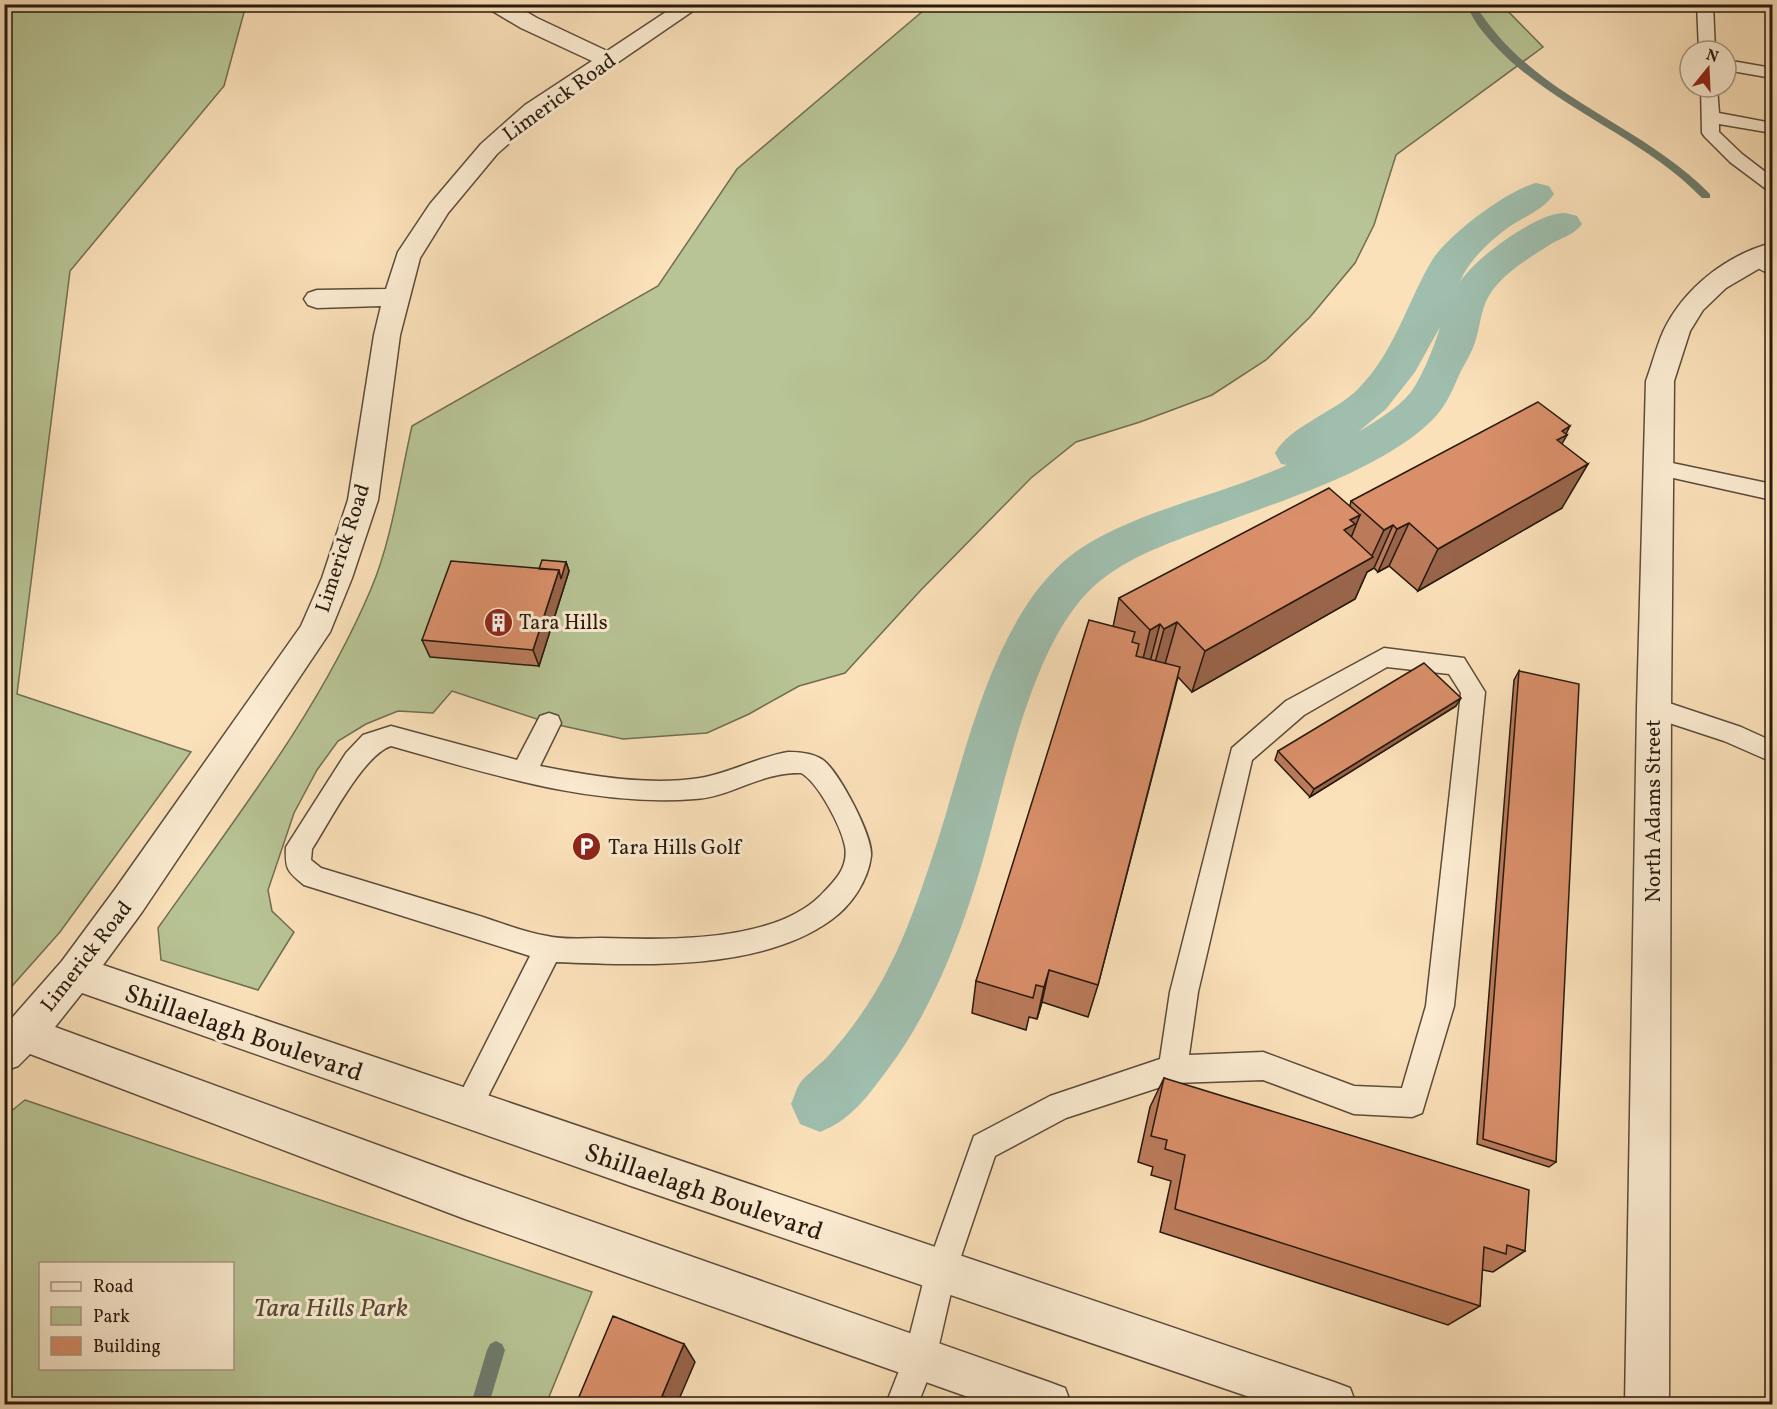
<svg xmlns="http://www.w3.org/2000/svg" width="1777" height="1409" font-family="Vollkorn,serif">
  <rect width="100%" height="100%" fill="#fbe1ba"/>
  <filter id="stains"><feTurbulence type="fractalNoise" baseFrequency=".00333" numOctaves="4"/><feColorMatrix values="0 0 0 0 .2 0 0 0 0 .09 0 0 0 0 .02 0 0 0 .5 -.17"/></filter>
  <radialGradient id="worn" r=".72"><stop offset=".6" stop-color="#630" stop-opacity="0"/><stop offset="1" stop-color="#630" stop-opacity=".3"/></radialGradient>
  <path fill="#b8c495" stroke="#706e52" stroke-width="1.5" fill-rule="evenodd" d="M5 4 246 5 224 86 70 271 17 694 191 752 60 932 5 994Z
    M930 5H1502L1543 47 1396 155 1374 225 1355 263 1310 317 1266 360 1212 395 1140 422 1076 442 1031 478 920 591 845 673 799 686 749 714 707 733 623 739 549 723 452 691 433 713 398 711 366 724 338 741 317 770 294 813 268 890 272 911 294 932 258 990 161 960 158 928C234 820 319 712 371 589 392 540 400 478 412 426L658 286 737 169Z
    M25 1100 592 1292 546 1404H5V1116ZM40 1264H232V1368H40Z"/>
  <g fill="none" stroke-linecap="round" stroke-linejoin="round">
    <path fill="#6f7c6d" fill-rule="evenodd" d="M1466 4H1475C1531 97 1637 120 1710 194V198H1702C1638 132 1542 105 1483 32 1476 24 1471 14 1466 4Z
      M496 1341 502 1344 505 1350 489 1404H471L487 1350 490 1344Z"/>
    <path fill="#9fbead" fill-rule="evenodd" d="M1536 183 1549 186 1554 194C1544 209 1524 217 1509 227 1491 240 1468 261 1460 282 1474 259 1535 214 1563 213 1567 213 1573 215 1577 216L1582 224C1574 235 1563 237 1551 244 1531 257 1506 271 1492 291 1481 306 1481 322 1476 339 1473 350 1466 362 1460 373 1455 384 1450 397 1443 407 1427 430 1398 448 1374 461 1322 489 1264 507 1209 528 1167 544 1120 559 1087 593 1034 648 1009 765 989 838 968 916 937 1004 888 1069 868 1096 851 1120 820 1132L800 1124 791 1104C794 1098 796 1089 800 1083 808 1073 820 1065 829 1055 853 1028 874 998 890 965 910 926 923 884 937 843 967 750 996 600 1086 545 1147 508 1221 495 1287 465L1281 464 1275 453C1290 426 1335 412 1358 389 1394 353 1406 305 1431 262 1446 236 1507 190 1536 183ZM1440 327C1435 345 1422 377 1411 392 1397 409 1376 421 1358 432L1386 409 1415 372Z"/>
    <defs>
      <path id="service" d="M1697 4H1713L1715 51H1699Z
        M1726 60 1772 68V78L1726 70Z
        M1701 87H1717L1719 113 1772 123V133L1719 124V132L1742 154 1772 177V190L1766 189 1730 162 1705 137 1702 133Z
        M1757 252 1772 260V274C1763 272 1753 266 1748 258L1750 254Z
        M1658 460 1772 484V500L1651 473 1647 468 1651 463Z
        M1384 648 1464 658 1485 692 1454 1006 1422 1113 1412 1117 1354 1114 1263 1080 1173 1083 1066 1118 995 1156 956 1271 936 1358 918 1404H886L904 1358 926 1271 974 1136 1050 1096 1160 1059 1170 992 1232 748 1286 701ZM1387 667 1449 674 1461 693 1426 1006 1402 1088 1354 1086 1263 1052 1189 1055 1198 992 1252 760 1304 715Z
        M1654 698 1741 727 1772 741V762L1724 741 1645 715 1642 708 1645 701Z
        M549 713 558 716 561 723 540 766C591 776 648 786 700 778 730 773 758 757 788 752 800 752 813 753 823 760 839 772 873 836 871 856 868 881 851 906 831 920 759 972 640 965 556 962L476 1120 466 1124 456 1120 452 1110 530 956 304 885C287 871 285 869 286 847L346 753 363 735 391 726 517 760 540 716ZM391 746C491 774 590 807 695 799 731 797 760 772 801 773 818 782 841 826 845 846 849 868 834 882 820 896 772 943 665 940 602 938 584 938 564 940 547 936 522 932 497 921 473 914 422 899 372 883 321 868L311 860 312 849C329 823 363 755 391 746Z"/>
      <path id="minor" d="M487 4H513L537 18 607 51 678 4H703L541 115 497 154 448 213 420 258 400 335 378 500 352 578 330 632 142 912 103 965 1334 1382 1350 1388 1356 1404H1270L631 1186 82 993 55 1027 465 1177 1049 1382 1065 1388 1071 1404H988L465 1219 30 1054 18 1066 4 1071V1027L62 961 116 888 301 626 322 578 348 500 374 335 381 306 317 308 308 305 304 299 308 293 317 290 386 289 398 252 430 204 481 144 525 105 592 61 521 28 489 9Z
        M1772 243V261L1726 288 1703 310 1690 331 1674 381 1671 708 1669 1404H1625L1637 708 1646 381C1652 365 1656 348 1663 332 1683 289 1726 255 1772 243Z"/>
    </defs>
    <use href="#service" stroke="#5c4b39" stroke-width="3"/>
    <use href="#minor" stroke="#5c4b39" stroke-width="3"/>
    <use href="#service" fill="#fcecd2" fill-rule="evenodd"/>
    <use href="#minor" fill="#fcecd2" fill-rule="evenodd"/>
  </g>
  <path fill="#bb7b5b" stroke="#27190e" stroke-width="1.5" d="M1566 434 1561 444 1562 508 1418 591 1389 566 1378 572 1374 568 1367 572 1355 599 1192 692 1178 677 1098 985 1088 1017 1042 1002 1037 1019 1029 1017 1026 1030 972 1013 976 981 1113 627 1119 598 1350 506 1351 501Z
    M566 562 569 571 539 666 430 657 422 640 539 569Z
    M1519 671 1556 1162 1549 1167 1477 1144 1514 680Z
    M1456 706 1310 797 1275 760 1278 751Z
    M1164 1078 1525 1251 1493 1272 1483 1270H1482L1480 1306 1448 1325 1160 1232 1171 1181 1151 1175 1153 1167 1138 1162 1150 1107Z"/>
  <path fill="#98644a" stroke="#27190e" stroke-width="1.5" d="M1570 426 1565 436 1567 435 1542 479 1533 484 1562 431Z
    M1588 464 1562 508 1418 591 1438 549Z
    M1360 515 1343 558 1344 530 1350 520Z
    M1409 523 1389 566 1378 572 1397 529Z
    M1393 525 1374 568 1367 572 1355 599 1192 692 1205 651 1371 558 1384 530Z
    M566 562 569 571 539 666 533 650 559 570Z
    M1177 622 1165 664 1153 670 1164 629Z
    M1160 624 1149 666 1140 671 1150 630Z
    M1461 698 1456 706 1310 797 1314 789Z
    M1049 970 1042 1002 1037 1019 1044 987Z
    M684 1344 695 1362 677 1404 662 1396Z"/>
  <path fill="#d98f6a" stroke="#27190e" stroke-width="1.5" d="M1538 402 1570 426 1562 431 1567 435 1557 440 1588 464 1438 549 1409 523 1397 529 1393 525 1384 530 1351 501Z
    M1329 488 1360 515 1350 520 1355 524 1344 530 1373 557 1205 651 1177 622 1164 629 1160 624 1150 630 1119 598Z
    M542 560 566 562 561 579 559 570 539 569Z
    M451 561 559 570 533 650 422 640Z
    M1089 620 1135 632 1132 642 1139 644 1136 656 1180 667 1098 985 1049 970 1044 987 1036 985 1033 998 976 981Z
    M1424 663 1461 698 1314 789 1278 751Z
    M1519 671 1579 684 1556 1162 1483 1139Z
    M1164 1078 1529 1190 1525 1251 1507 1245 1506 1254 1484 1247 1480 1306 1175 1209 1185 1155 1165 1149 1167 1140 1151 1136Z
    M613 1316 684 1344 662 1396 685 1404H576Z"/>
  <defs>
    <symbol id="building-disc" viewBox="-11 -11 22 22"><circle r="9.5" fill="#8f2418" stroke="#fcecd2"/><path d="M-4-6H4V6H1V3H-1V6H-4ZM-2.5-4.3h1.7v1.8h-1.7ZM.8-4.3h1.7v1.8H.8ZM-2.5-1h1.7V.8h-1.7ZM.8-1h1.7V.8H.8Z" fill="#fff"/></symbol>
    <symbol id="parking-disc" viewBox="-11 -11 22 22"><circle r="9.5" fill="#8f2418" stroke="#fcecd2"/><path d="M-3.5-5.5H1a3.5 3.5 0 0 1 0 7H-1V5.5H-3.5ZM-1-3.4V-.6H.8a1.4 1.4 0 0 0 0-2.8Z" fill="#fff"/></symbol>
  </defs>
  <g fill-rule="evenodd">
    <use href="#building-disc" x="482" y="606" width="33" height="33"/>
    <use href="#parking-disc" x="570" y="830" width="33" height="33"/>
  </g>
  <g text-anchor="middle" stroke-width="6" stroke-linejoin="round" paint-order="stroke">
    <g font-size="21" fill="#27190e" stroke="#fcecd2">
      <text transform="translate(559 97) rotate(-36)" y="7">Limerick Road</text>
      <text transform="translate(342 548) rotate(-72)" y="7">Limerick Road</text>
      <text transform="translate(1653 811) rotate(-90)" y="7">North Adams Street</text>
      <text transform="translate(86 956) rotate(-52)" y="7">Limerick Road</text>
    </g>
    <g font-size="21" fill="#27190e" stroke="#fcecd2" text-anchor="start">
      <text x="519" y="629">Tara Hills</text>
      <text x="608" y="854">Tara Hills Golf</text>
    </g>
    <g font-size="26" fill="#27190e" stroke="#fcecd2">
      <text transform="translate(244 1032) rotate(19)" y="9">Shillaelagh Boulevard</text>
      <text transform="translate(704 1191) rotate(19)" y="9">Shillaelagh Boulevard</text>
    </g>
    <g font-size="26" font-style="italic" fill="#524c36" stroke="#fcecd2">
      <text x="331" y="1316">Tara Hills Park</text>
    </g>
  </g>
  <rect width="1777" height="1409" fill="none" stroke="#fbe1ba" stroke-width="24"/>
  <rect x="6" y="6" width="1765" height="1397" fill="none" stroke="#27190e" stroke-width="3"/>
  <rect x="12" y="12" width="1753" height="1385" fill="none" stroke="#27190e" stroke-width="1.5"/>
  <rect x="39" y="1262" width="195" height="108" fill="#fcecd2" stroke="#a79884" stroke-width="1.5"/>
  <rect x="51" y="1282" width="30" height="9" fill="#fcecd2" stroke="#a79884" stroke-width="1.5"/>
  <text x="93" y="1292" font-size="18" fill="#27190e">Road</text>
  <rect x="51" y="1307" width="30" height="18" fill="#b8c495" stroke="#a79884" stroke-width="1.5"/>
  <text x="93" y="1322" font-size="18" fill="#27190e">Park</text>
  <rect x="51" y="1337" width="30" height="18" fill="#d98f6a" stroke="#a79884" stroke-width="1.5"/>
  <text x="93" y="1352" font-size="18" fill="#27190e">Building</text>
  <g transform="translate(1708 69) rotate(18)"><circle r="28" fill="#fcecd2" stroke="#a79884" stroke-width="1.5"/>
  <path d="M0-4.5L10 22L0 15L-10 22Z" fill="#8f2418"/>
  <text y="-9" font-size="16" font-weight="bold" text-anchor="middle" fill="#27190e">N</text>
  </g>
  <rect width="100%" height="100%" filter="url(#stains)"/>
  <rect width="100%" height="100%" fill="url(#worn)"/>
</svg>
